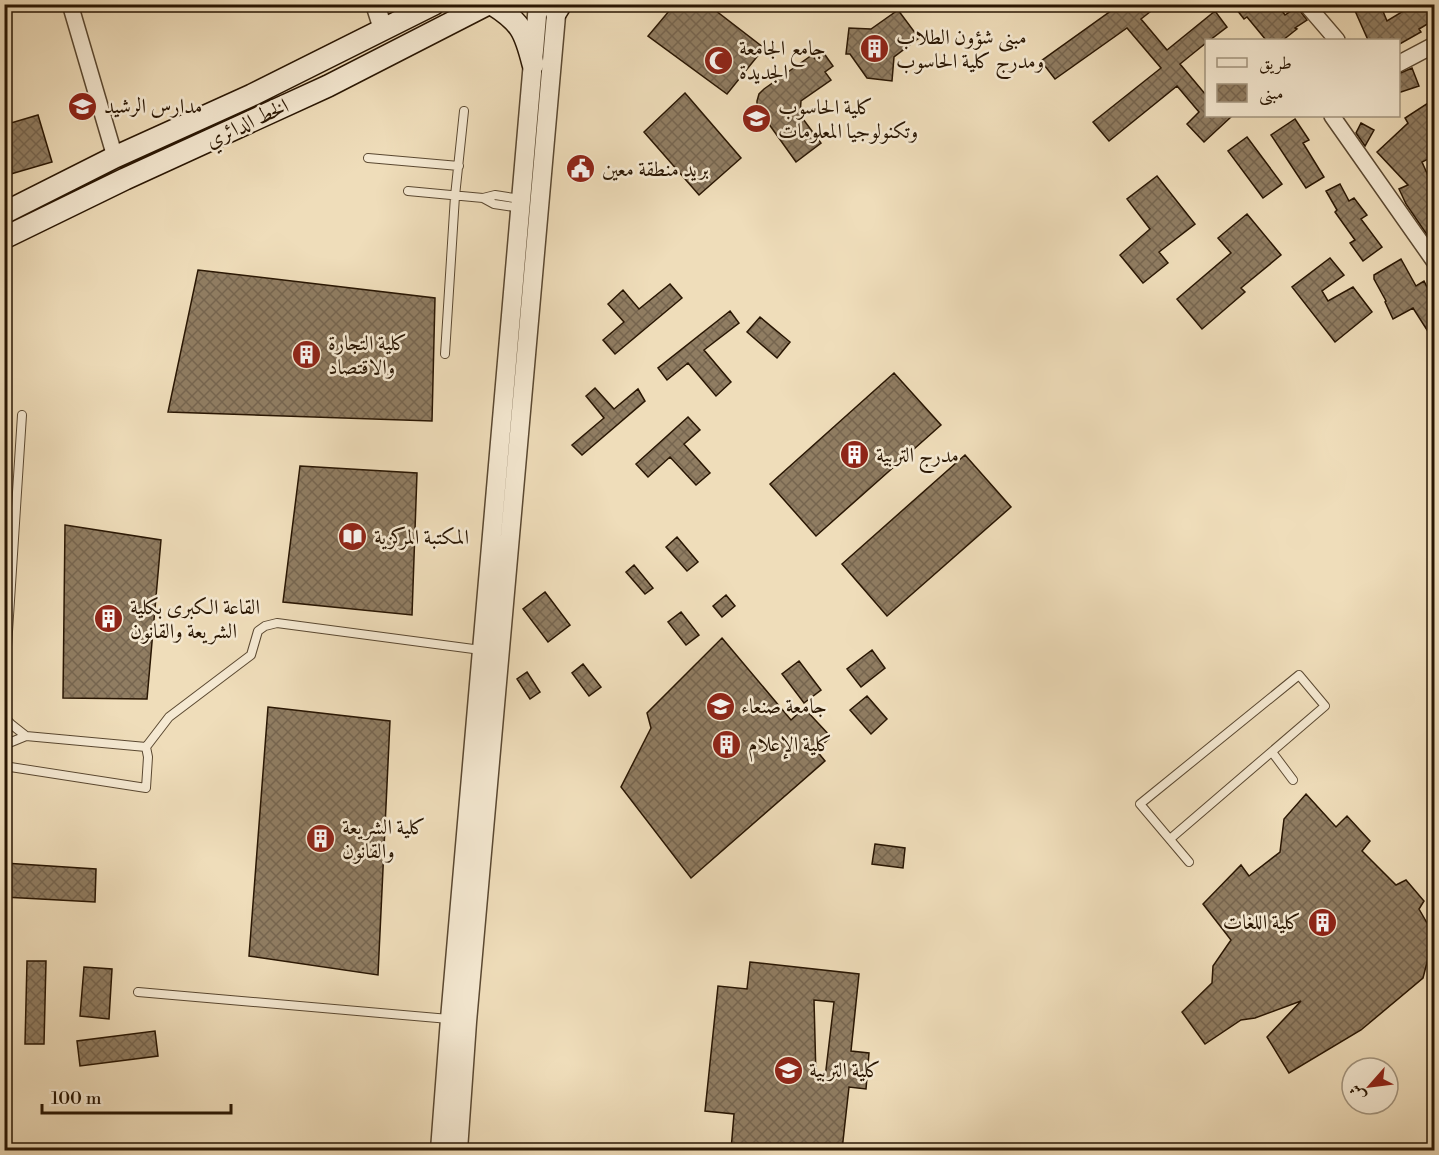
<svg xmlns="http://www.w3.org/2000/svg" width="1439" height="1155" font-family="'Libre Bodoni',Amiri,serif">
  <defs>
    <pattern id="building-cross-hatch" width="8" height="8" patternUnits="userSpaceOnUse" patternTransform="scale(1.5)"><rect width="8" height="8" fill="#907d62"/><path d="M0 0l8 8M0 8l8-8" fill="none" stroke="#76654f"/></pattern>
  </defs>
  <rect width="100%" height="100%" fill="#efddba"/>
  <filter id="stains"><feTurbulence type="fractalNoise" baseFrequency=".00333" numOctaves="4"/><feColorMatrix values="0 0 0 0 .2 0 0 0 0 .09 0 0 0 0 .02 0 0 0 .5 -.17"/></filter>
  <radialGradient id="worn" r=".72"><stop offset=".6" stop-color="#630" stop-opacity="0"/><stop offset="1" stop-color="#630" stop-opacity=".3"/></radialGradient>
  <path fill="url(#building-cross-hatch)" stroke="#291603" stroke-width="1.5" fill-rule="evenodd" d="M675 4H707L764 48 727 94 648 36Z
    M1107 4H1160L1141 19 1167 50 1215 11 1227 27 1210 40H1206V43L1180 64 1206 95V116H1232L1204 142 1187 124 1199 112 1177 86 1109 141 1093 122 1161 68 1127 28 1055 79 1041 61 1112 10Z
    M1244 4H1277L1285 15 1297 7 1307 20 1295 28 1297 29 1283 40H1266L1247 17 1244 19 1237 10Z
    M1352 4H1380L1387 21 1415 4H1434V20L1419 29 1421 32 1398 45V40H1368Z
    M898 10 919 38 894 57 892 81 867 78 850 54H846L849 28 871 29Z
    M823 52 833 66 825 72 831 80 801 101 800 115 821 143 796 162 761 113 757 107V101L759 94 764 89 812 55 815 59Z
    M1412 68 1419 86 1398 93V74Z
    M685 93 741 158 699 195 644 132Z
    M1428 103 1434 113V156L1422 162 1434 189V245L1406 204 1399 189 1408 185 1377 152 1408 123 1405 118Z
    M38 115 52 162 4 176V125Z
    M1295 119 1309 140 1303 143 1324 177 1306 188 1271 135Z
    M1361 123 1374 130 1365 146 1356 133Z
    M1247 137 1282 184 1263 198 1228 151Z
    M1157 176 1195 224 1159 252 1168 263 1143 283 1120 255 1150 229 1127 199Z
    M1340 184 1349 201 1354 198 1367 215 1361 219 1382 247 1363 261 1350 243 1355 240 1335 212 1337 210 1326 191Z
    M1247 214 1281 255 1241 288 1245 292 1202 329 1177 299 1231 253 1218 238Z
    M1330 258 1344 275 1322 291 1328 301 1353 287 1372 312 1335 342 1292 287Z
    M1401 259 1416 286 1424 281 1434 301V341L1413 308 1393 319 1385 302 1386 301 1374 279V275Z
    M198 270 435 298 432 421 168 412Z
    M670 284 682 298 615 354 603 340 624 322 608 304 623 290 639 309Z
    M730 311 739 323 704 350 731 382 716 396 688 363 667 380 658 368Z
    M760 317 790 342 777 358 747 332Z
    M894 373 941 425 816 536 770 484Z
    M595 388 614 409 638 389 645 401 582 455 572 445 604 418 586 396Z
    M688 417 700 430 684 444 710 473 696 485 670 457 648 477 636 464Z
    M965 455 1011 507 887 616 842 564Z
    M300 466 417 473 412 615 283 602Z
    M65 525 161 540 147 699 63 698Z
    M677 537 698 562 687 571 666 547Z
    M634 565 653 588 645 594 626 572Z
    M545 592 570 625 548 642 523 609Z
    M726 595 735 606 722 617 713 606Z
    M681 612 699 635 686 645 668 622Z
    M722 638 791 720 804 708 831 737 816 750 825 761 691 878 621 787 651 728 647 713Z
    M872 650 885 668 861 687 847 669Z
    M799 661 821 690 804 703 782 674Z
    M583 664 601 687 589 696 572 673Z
    M527 672 540 692 530 699 517 679Z
    M867 696 887 719 871 734 850 710Z
    M268 707 390 721 378 975 249 956Z
    M1306 794 1336 827 1347 816 1370 841 1362 851 1396 885 1406 880 1424 901 1419 909 1434 935 1423 978 1361 1030 1289 1073 1267 1037 1301 1001 1255 1018 1241 1020 1205 1044 1182 1012 1212 983 1213 966 1231 940 1203 904 1241 865 1249 876 1280 852 1284 819Z
    M875 844 905 848 903 868 872 864Z
    M4 863 96 869 95 902 4 897Z
    M27 961H46L44 1044H25Z
    M750 962 859 974 851 1051 869 1053 866 1089 849 1087 842 1150H731L734 1114 705 1111 718 986 747 989ZM814 1000 834 1002 825 1078 816 1077Z
    M84 967 112 969 109 1019 80 1016Z
    M155 1031 158 1056 80 1066 77 1041Z"/>
  <g fill="none" stroke-linecap="round" stroke-linejoin="round">
    <defs>
      <path id="service" d="M368 158 459 166
        M408 191 483 198 494 204 521 208
        M483 198 495 195 520 199
        M445 354 455 196 464 111
        M4 693 22 415
        M4 717 12 725 26 736 146 747
        M4 745 26 736
        M1272 752 1293 780
        M4 766 146 788 148 757 146 747 169 717 251 655 258 631 265 626 277 623 481 650
        M1170 839 1325 706 1299 675 1140 804 1189 862
        M138 992 449 1019"/>
      <path id="minor" d="M70 4 115 157
        M1306 4 1337 40
        M1398 64 1434 45
        M1332 116 1434 261"/>
      <path id="tertiary" d="M375 4 383 29
        M440 1150 450 1019 538 4
        M458 1150 467 1022 557 4"/>
      <path id="secondary" d="M492 4C521 22 525 32 533 64
        M556 12 561 4
        M4 213 115 157 252 95 434 4
        M4 238 125 179 328 86 488 4"/>
    </defs>
    <use href="#service" stroke="#5a4831" stroke-width="10"/>
    <use href="#minor" stroke="#5a4831" stroke-width="18"/>
    <use href="#tertiary" stroke="#5a4831" stroke-width="21"/>
    <use href="#secondary" stroke="#291603" stroke-width="24"/>
    <use href="#service" stroke="#f5e9d2" stroke-width="8"/>
    <use href="#minor" stroke="#f5e9d2" stroke-width="15"/>
    <use href="#tertiary" stroke="#f5e9d2" stroke-width="18"/>
    <use href="#secondary" stroke="#f5e9d2" stroke-width="21"/>
  </g>
  <defs>
    <symbol id="building-disc" viewBox="-11 -11 22 22"><circle r="9.5" fill="#8f2418" stroke="#f5e9d2"/><path d="M-4-6H4V6H1V3H-1V6H-4ZM-2.5-4.3h1.7v1.8h-1.7ZM.8-4.3h1.7v1.8H.8ZM-2.5-1h1.7V.8h-1.7ZM.8-1h1.7V.8H.8Z" fill="#fff"/></symbol>
    <symbol id="mosque-disc" viewBox="-11 -11 22 22"><circle r="9.5" fill="#8f2418" stroke="#f5e9d2"/><path d="M3.5-4.9A6 6 0 1 0 3.5 4.9A5 5 0 1 1 3.5-4.9Z" fill="#fff"/></symbol>
    <symbol id="school-disc" viewBox="-11 -11 22 22"><circle r="9.5" fill="#8f2418" stroke="#f5e9d2"/><path d="M0-5L7-2L0 1L-7-2ZM-4 1L0 2.5L4 1V4Q0 6-4 4Z" fill="#fff"/></symbol>
    <symbol id="university-disc" viewBox="-11 -11 22 22"><circle r="9.5" fill="#8f2418" stroke="#f5e9d2"/><path d="M0-5L7-2L0 1L-7-2ZM-4 1L0 2.5L4 1V4Q0 6-4 4Z" fill="#fff"/></symbol>
    <symbol id="civic-disc" viewBox="-11 -11 22 22"><circle r="9.5" fill="#8f2418" stroke="#f5e9d2"/><path d="M-.6-6.5H3V-4.5H.6V-3L4-1V1h2V6H-6V1h2V-1L-.6-3ZM-1.2 2.5V6h2.4V2.5Z" fill="#fff"/></symbol>
    <symbol id="library-disc" viewBox="-11 -11 22 22"><circle r="9.5" fill="#8f2418" stroke="#f5e9d2"/><path d="M-6-4Q-3-5.5-.7-3.5V5Q-3 3-6 4ZM6-4Q3-5.5 .7-3.5V5Q3 3 6 4Z" fill="#fff"/></symbol>
  </defs>
  <g fill-rule="evenodd">
    <use href="#building-disc" x="858" y="32" width="33" height="33"/>
    <use href="#mosque-disc" x="702" y="44" width="33" height="33"/>
    <use href="#school-disc" x="66" y="90" width="33" height="33"/>
    <use href="#university-disc" x="740" y="102" width="33" height="33"/>
    <use href="#civic-disc" x="564" y="152" width="33" height="33"/>
    <use href="#building-disc" x="290" y="338" width="33" height="33"/>
    <use href="#building-disc" x="838" y="438" width="33" height="33"/>
    <use href="#library-disc" x="336" y="520" width="33" height="33"/>
    <use href="#building-disc" x="92" y="602" width="33" height="33"/>
    <use href="#university-disc" x="704" y="690" width="33" height="33"/>
    <use href="#building-disc" x="710" y="728" width="33" height="33"/>
    <use href="#building-disc" x="304" y="822" width="33" height="33"/>
    <use href="#building-disc" x="1306" y="906" width="33" height="33"/>
    <use href="#university-disc" x="772" y="1054" width="33" height="33"/>
  </g>
  <g text-anchor="middle" stroke-width="5" stroke-linejoin="round" paint-order="stroke">
    <g font-size="21" fill="#291603" stroke="#f5e9d2" text-anchor="start">
      <text x="896" y="44">مبنى شؤون الطلاب<tspan x="896" dy="24">ومدرج كلية الحاسوب</tspan></text>
      <text x="739" y="55">جامع الجامعة<tspan x="739" dy="24">الجديدة</tspan></text>
      <text x="104" y="113">مدارس الرشيد</text>
      <text x="778" y="114">كلية الحاسوب<tspan x="778" dy="24">وتكنولوجيا المعلومات</tspan></text>
      <text x="602" y="176">بريد منطقة معين</text>
      <text x="328" y="350">كلية التجارة<tspan x="328" dy="24">والاقتصاد</tspan></text>
      <text x="876" y="462">مدرج التربية</text>
      <text x="374" y="544">المكتبة المركزية</text>
      <text x="130" y="614">القاعة الكبرى بكلية<tspan x="130" dy="24">الشريعة والقانون</tspan></text>
      <text x="741" y="713">جامعة صنعاء</text>
      <text x="748" y="751">كلية الإعلام</text>
      <text x="342" y="834">كلية الشريعة<tspan x="342" dy="24">والقانون</tspan></text>
      <text x="1301" y="929" text-anchor="end">كلية اللغات</text>
      <text x="809" y="1077">كلية التربية</text>
    </g>
    <g font-size="21" fill="#291603" stroke="#f5e9d2">
      <text transform="translate(247 123) rotate(-25)" y="7">الخط الدائري</text>
    </g>
  </g>
  <rect width="1439" height="1155" fill="none" stroke="#efddba" stroke-width="24"/>
  <rect x="6" y="6" width="1427" height="1143" fill="none" stroke="#291603" stroke-width="3"/>
  <rect x="12" y="12" width="1415" height="1131" fill="none" stroke="#291603" stroke-width="1.5"/>
  <rect x="1205" y="39" width="195" height="78" fill="#f5e9d2" stroke="#a3957f" stroke-width="1.5"/>
  <rect x="1217" y="58" width="30" height="9" fill="#f5e9d2" stroke="#a3957f" stroke-width="1.5"/>
  <text x="1259" y="69" font-size="18" fill="#291603">طريق</text>
  <rect x="1217" y="84" width="30" height="18" fill="url(#building-cross-hatch)" stroke="#a3957f" stroke-width="1.5"/>
  <text x="1259" y="99" font-size="18" fill="#291603">مبنى</text>
  <g transform="translate(1370 1086) rotate(242)"><circle r="28" fill="#f5e9d2" stroke="#a3957f" stroke-width="1.5"/>
  <path d="M0-4.5L10 22L0 15L-10 22Z" fill="#8f2418"/>
  <text y="-9" font-size="16" font-weight="bold" text-anchor="middle" fill="#291603">ش</text>
  </g>
  <path d="M42 1104v9h189v-9" fill="none" stroke="#291603" stroke-width="3"/>
  <text x="51" y="1104" font-size="18" fill="#291603" stroke="#f5e9d2" stroke-width="4.5" paint-order="stroke">100 m</text>
  <rect width="100%" height="100%" filter="url(#stains)"/>
  <rect width="100%" height="100%" fill="url(#worn)"/>
</svg>
